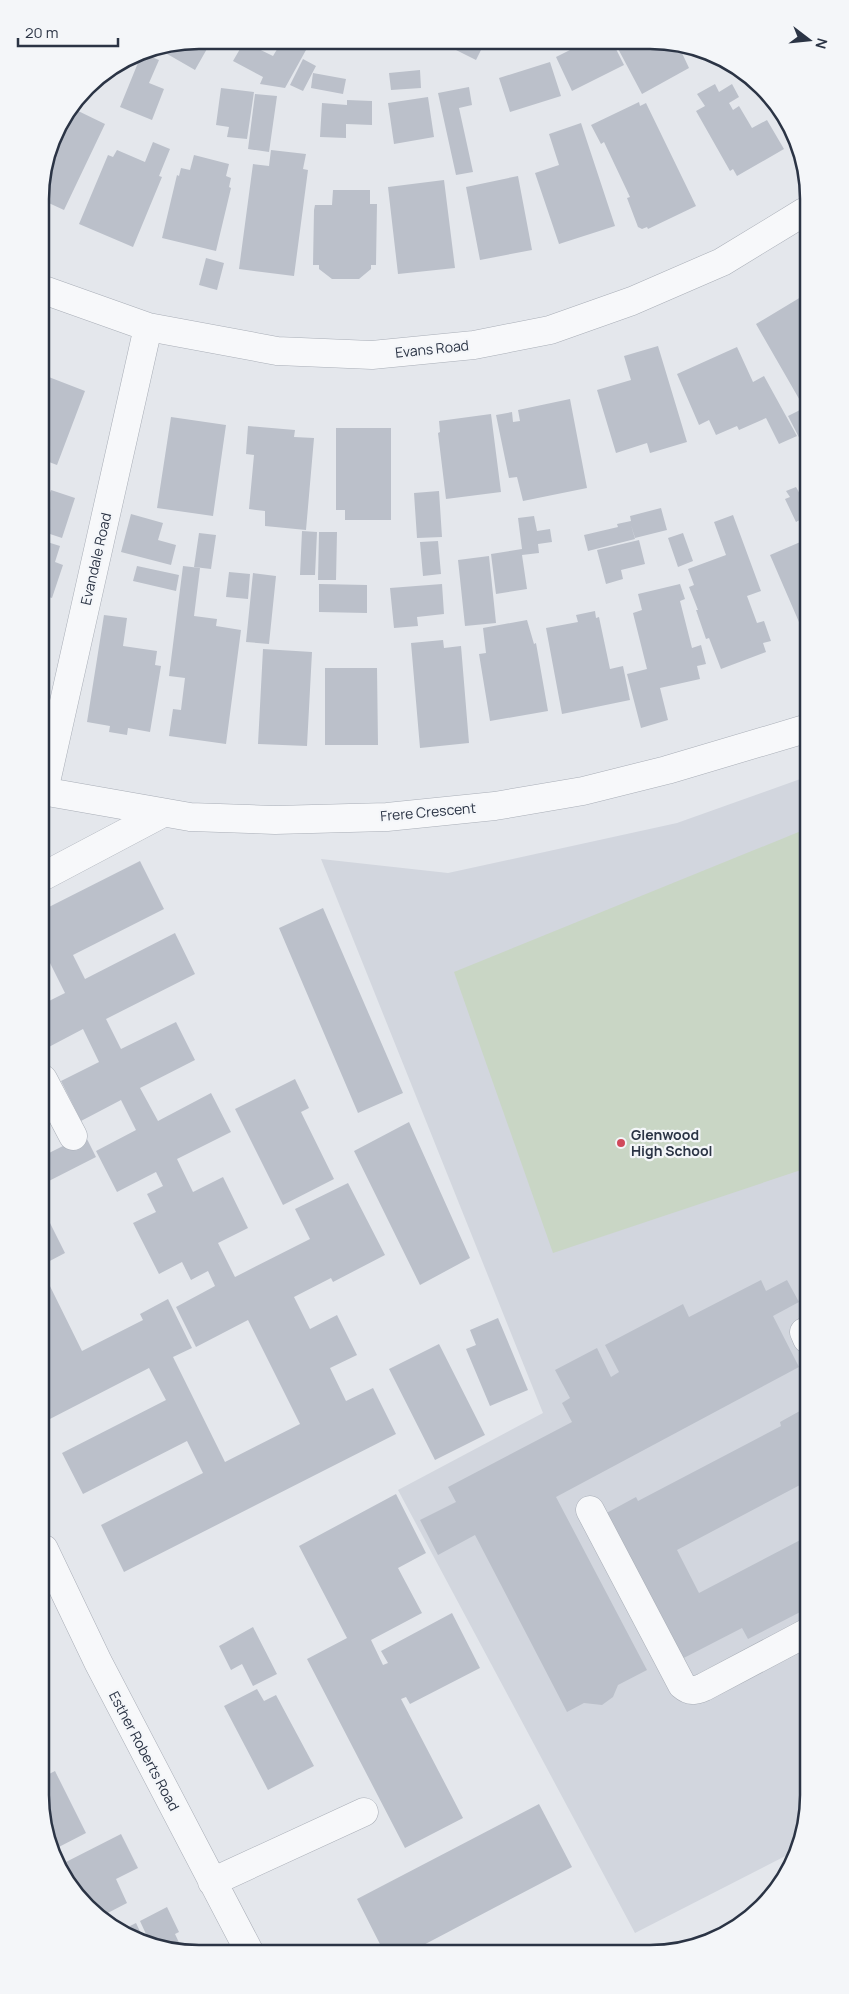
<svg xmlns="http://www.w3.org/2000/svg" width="849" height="1994" font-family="Manrope,sans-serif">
  <rect width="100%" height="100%" fill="#e4e7ec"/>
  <path fill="#d2d6de" d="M806 777 809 1805 799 1849 635 1933 398 1490 543 1413 321 859 448 873 677 823Z"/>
  <path fill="#c9d6c5" d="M806 829 807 1168 553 1253 454 972Z"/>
  <path fill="#bbc0ca" d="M199 40H212L195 70 162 51 164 47Z
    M285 41H311L285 88 260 84 263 77 233 61 244 42 273 56 279 46Z
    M440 42H485L476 60Z
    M545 42H564L548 49Z
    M586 42 613 43 624 65 572 91 556 57Z
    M615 43H662L682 53 689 68 642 94Z
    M142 53 159 60 149 83 164 89 152 120 120 107Z
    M303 59 316 66 303 91 290 85Z
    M550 62 561 96 510 112 499 78Z
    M420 70 421 88 391 90 389 73Z
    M313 73 346 79 343 94 311 88Z
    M715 84 719 92 732 84 739 97 729 103 733 110 739 106 752 128 767 120 784 149 737 176 733 169 730 171 696 111 705 106 697 94Z
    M469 87 472 105 459 108 473 172 456 175 438 93Z
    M221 88 254 92 247 139 227 137 229 127 216 125Z
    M255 94 277 96 269 152 248 149Z
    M428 97 434 137 394 144 388 103Z
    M347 100 372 101V125L346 124V138L320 137 322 103 347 105Z
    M639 102 640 106 646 103 696 206 648 229 647 227 642 229 638 227 627 198 630 197 604 142 601 144 591 125Z
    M72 108 105 124 64 210 40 199V188L57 128Z
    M581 123 615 226 559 244 535 173 559 165 549 134Z
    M153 142 170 149 159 176 162 177 133 247 79 224 108 155 113 157 117 150 145 162Z
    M271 150 306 154 303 169 308 170 294 276 239 269 253 164 269 166Z
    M194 155 229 164 226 176 231 178 229 187 231 188 216 251 162 238 177 175 179 176 181 168 190 170Z
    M518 176 532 250 480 260 466 187Z
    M444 180 455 268 398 274 388 187Z
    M333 190H370V204H377L376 265H371V269L359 279H332L319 269V265H313L314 210 315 205H332Z
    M206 258 224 263 217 290 199 285Z
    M801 297 804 303V402L802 404 756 324Z
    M658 346 687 442 650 453 647 443 616 453 597 390 631 380 624 356Z
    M737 347 753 382 764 376 797 436 779 444 766 418 739 430 737 426 716 435 709 420 699 425 677 374Z
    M41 374 85 391 57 465 41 459Z
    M570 399 587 488 523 501 517 477 509 478 496 415 512 412 513 422 520 421 518 410Z
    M804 408V424L805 449 788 416Z
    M491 414 501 492 446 499 438 433 440 432 439 421Z
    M171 417 226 425 213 516 157 508Z
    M248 426 295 430 294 437 314 438 306 530 265 526V511L249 509 254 455 246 454Z
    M336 428H391V520H345V510H336Z
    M796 487 805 503V517L796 522 785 499 790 497 786 491Z
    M51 490 75 498 62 538 41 531V519Z
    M439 491 442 537 417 538 414 493Z
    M661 508 667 530 635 538 631 525 635 539 588 551 584 535 618 527 617 524 631 521 630 516Z
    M131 514 163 523 158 540 176 545 171 565 121 552Z
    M733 515 761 591 747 596 757 623 764 621 771 641 763 643 766 652 721 669 709 638 706 639 696 610H698L689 587 694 585 688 569 726 555 714 522Z
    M534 516 537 531 550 529 552 542 538 544 539 553 522 555 527 589 496 594 491 554 522 549 518 518Z
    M302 531 317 532 315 575H300Z
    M319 532H337L336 580H318Z
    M199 533 216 535 211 569 194 567Z
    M683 533 693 561 678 567 668 538Z
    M41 540 60 546 55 562 63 565 52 598 42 595Z
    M639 540 645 564 621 570 623 579 606 584 597 550Z
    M805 540V627L802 629 770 555Z
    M438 541 441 574 423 576 420 542Z
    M489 556 496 623 465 626 458 560Z
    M137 566 179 575 176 591 133 581Z
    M183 566 200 568 194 616 217 619 216 626 241 630 226 744 169 736 173 709 181 710 185 678 169 676Z
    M229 572 250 574 248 599 226 597Z
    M253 573 276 576 269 644 246 642Z
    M319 584 367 585V613L319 612Z
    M442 584 444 614 417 617 418 626 394 628 390 588Z
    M680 584 685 599 680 601 692 648 701 645 706 664 697 666 700 679 660 688 668 720 641 728 627 674 647 669 633 613 642 610 638 594Z
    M595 611 596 618 599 617 610 669 623 666 630 700 562 714 546 628 578 622 576 615Z
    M104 615 127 618 123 646 157 651 155 665 161 666 150 732 128 728 127 735 109 732 110 726 87 722Z
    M527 620 534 644 536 643 548 711 490 721 479 654 486 653 483 628Z
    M443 640 444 648 461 646 469 743 420 748 411 643Z
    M263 649 312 652 307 746 258 744Z
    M325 668H377L378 745H325Z
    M140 861 164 909 73 955 85 979 175 933 195 974 106 1019 121 1049 176 1022 195 1060 140 1088 158 1121 211 1093 231 1132 177 1159 193 1192 223 1177 248 1228 218 1243 235 1277 310 1239 295 1209 348 1183 385 1255 333 1282 331 1278 294 1297 310 1329 337 1315 357 1355 330 1368 346 1401 373 1388 396 1434 124 1572 101 1525 203 1473 187 1441 83 1494 62 1453 166 1400 149 1368 46 1421 44 1417V1274L82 1351 143 1320 140 1314 168 1299 192 1348 173 1357 225 1462 300 1424 248 1320 196 1347 176 1307 215 1286 208 1271 191 1280 182 1262 159 1274 133 1223 156 1212 147 1194 163 1186 156 1172 117 1192 96 1151 136 1130 121 1100 81 1121 61 1081 99 1062 83 1029 45 1049 43 1045V1004L65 993 48 959 43 962V910Z
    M323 908 403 1093 358 1113 279 928Z
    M295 1079 309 1108 301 1112 334 1179 283 1205 235 1109Z
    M409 1122 470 1258 420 1285 354 1151Z
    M85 1135 96 1157 43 1184V1156Z
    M43 1209 65 1253 44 1264V1245Z
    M761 1280 766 1291 787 1280 799 1302 773 1316 799 1367 556 1497 647 1670 618 1685 613 1697 602 1705 584 1703 567 1712 475 1535 438 1555 420 1520 456 1502 448 1487 572 1422 562 1403 570 1398 555 1370 597 1348 611 1377 619 1372 605 1345 683 1304 689 1317Z
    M498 1318 528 1390 490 1406 466 1349 476 1345 470 1330Z
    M439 1344 485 1435 435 1460 389 1369Z
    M807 1407 808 1499 800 1485 677 1550 699 1593 808 1536V1608L748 1639 742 1628 676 1662 601 1516 636 1497 638 1501 781 1426 780 1422Z
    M396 1494 426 1553 398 1568 422 1613 371 1640 383 1665 388 1663 381 1651 452 1613 480 1668 410 1704 406 1697 401 1699 463 1818 405 1848 307 1659 347 1638 299 1546Z
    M253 1627 277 1674 253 1686 242 1664 231 1670 219 1646Z
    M257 1689 264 1701 276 1695 314 1766 268 1790 224 1706Z
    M55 1771 86 1833 53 1850 45 1836V1776Z
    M539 1804 572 1867 414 1950H383L357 1899Z
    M121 1834 138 1868 116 1879 127 1903 100 1917 87 1908 62 1864Z
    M167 1907 179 1932 175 1934 183 1951H168L151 1945 140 1921Z
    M136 1923 146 1944 128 1937 120 1931Z"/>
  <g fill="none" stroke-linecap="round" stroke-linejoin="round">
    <defs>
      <path id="minor" d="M41 289 148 327 277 351 372 355 474 345 550 330 632 301 722 262 804 212
        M42 791 190 817 275 820 387 817 495 806 583 791 667 770 805 729
        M44 791 148 327
        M42 877 163 813
        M43 1079 73 1136
        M804 1332 807 1339
        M590 1510 682 1685C690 1692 695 1691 704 1687L808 1632
        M44 1549 98 1662 249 1951
        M212 1882 364 1812"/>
    </defs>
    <use href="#minor" stroke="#a9aeb7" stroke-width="29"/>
    <use href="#minor" stroke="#f7f8fa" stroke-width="28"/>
  </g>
  <circle fill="#d1495b" stroke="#f4f6f9" stroke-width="2" cx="621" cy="1143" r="5"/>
  <g text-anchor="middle" stroke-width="4.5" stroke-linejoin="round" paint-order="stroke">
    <g font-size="14" fill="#2b3445" stroke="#f4f6f9">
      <text transform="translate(432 349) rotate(-6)" y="5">Evans Road</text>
      <text transform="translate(96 559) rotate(-77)" y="5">Evandale Road</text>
      <text transform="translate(428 812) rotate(-5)" y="5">Frere Crescent</text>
      <text transform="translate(144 1751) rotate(62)" y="5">Esther Roberts Road</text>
    </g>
    <g font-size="14" font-weight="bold" fill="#2b3445" stroke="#f4f6f9" text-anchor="start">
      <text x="631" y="1140">Glenwood<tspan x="631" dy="16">High School</tspan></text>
    </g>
  </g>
  <path d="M0 0H849V1994H0ZM199 49H650A150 150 0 0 1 800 199V1795A150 150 0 0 1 650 1945H199A150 150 0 0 1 49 1795V199A150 150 0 0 1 199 49Z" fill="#f4f6f9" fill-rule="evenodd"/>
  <path fill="none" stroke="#2b3445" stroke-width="2.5" d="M199 49H650A150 150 0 0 1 800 199V1795A150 150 0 0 1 650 1945H199A150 150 0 0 1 49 1795V199A150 150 0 0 1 199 49Z"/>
  <g transform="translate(809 40) rotate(106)" stroke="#f4f6f9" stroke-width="4" paint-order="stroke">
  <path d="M0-4L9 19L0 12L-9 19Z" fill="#2b3445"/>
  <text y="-8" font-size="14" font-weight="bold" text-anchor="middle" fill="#2b3445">N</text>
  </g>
  <path d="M18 38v8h100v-8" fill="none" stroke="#2b3445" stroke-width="2.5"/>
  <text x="25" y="38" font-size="15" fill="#2b3445" stroke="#f4f6f9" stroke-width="4" paint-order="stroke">20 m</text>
</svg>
